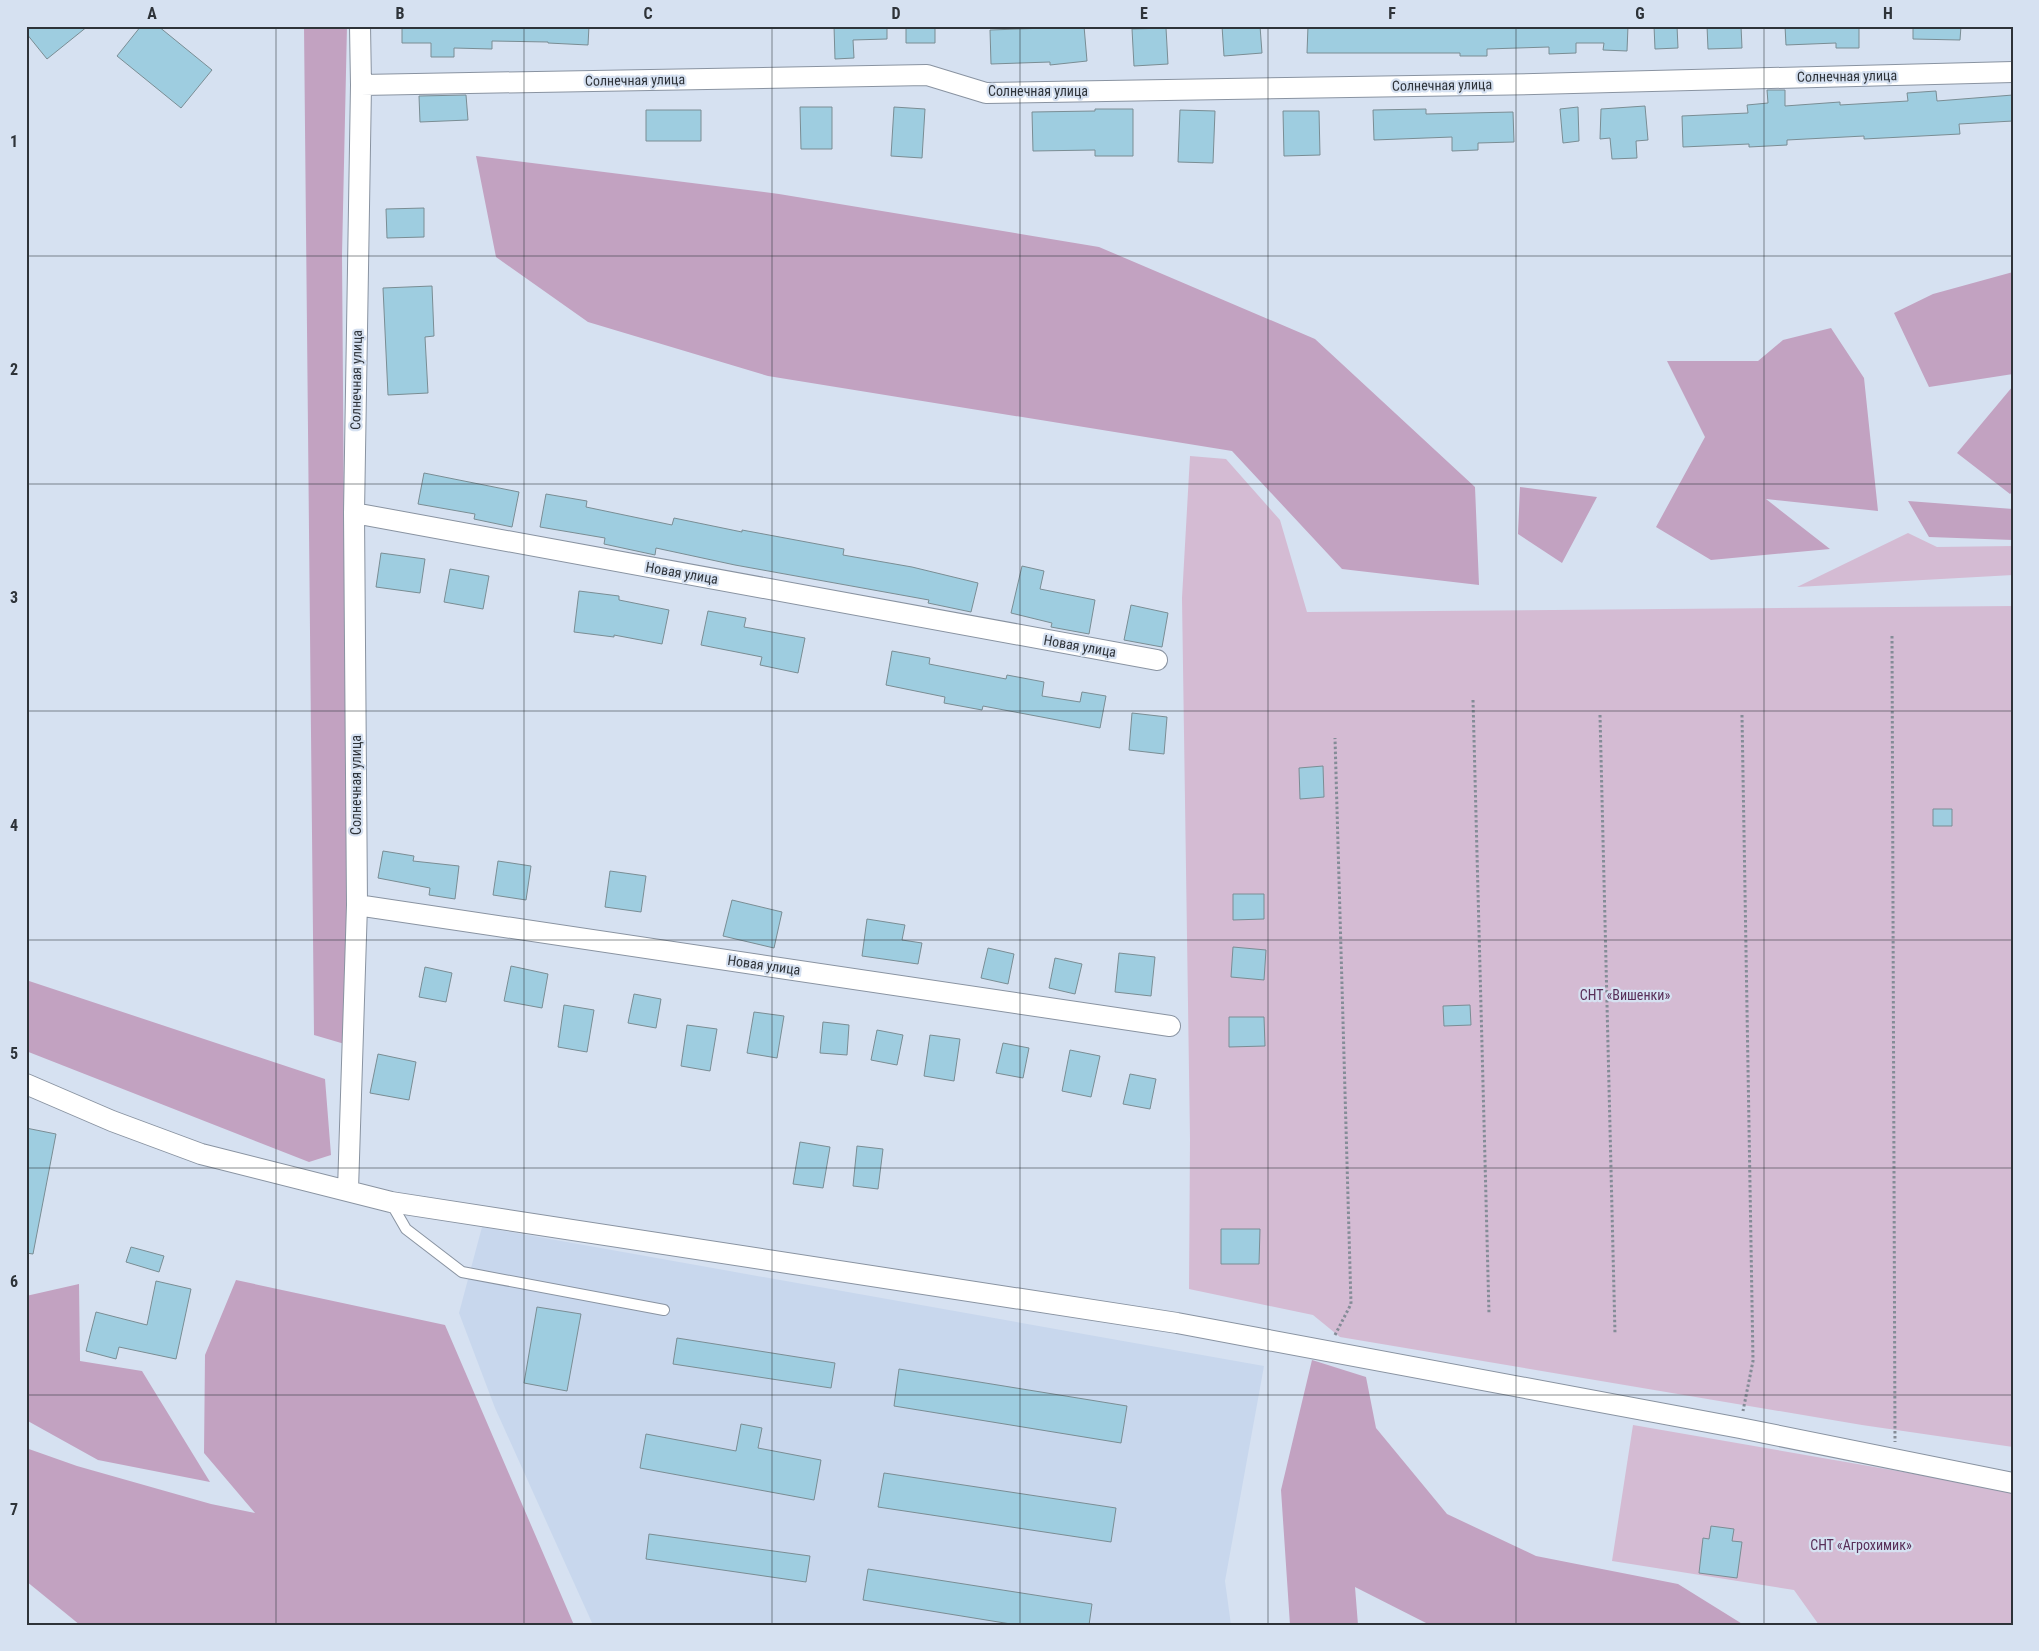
<svg xmlns="http://www.w3.org/2000/svg" width="2039" height="1651" font-family="'Roboto Condensed',sans-serif">
  <rect width="100%" height="100%" fill="#d6e1f1"/>
  <path fill="#c8d7ed" d="M482 1227 1264 1366 1225 1581 1231 1625H593L495 1408 459 1313Z"/>
  <path fill="#d4bbd3" d="M1190 456 1226 459 1280 520 1307 612 2013 606V1447L1862 1425 1340 1337 1313 1315 1189 1289 1190 1139 1182 598Z
    M1908 533 1937 547 2013 546V575L1797 587Z
    M1633 1425 2013 1491V1625H1819L1794 1590 1612 1561Z"/>
  <path fill="#c2a2c1" d="M304 26H347L342 255 348 1045 314 1035Z
    M476 156 779 194 1099 247 1315 339 1475 487 1479 585 1342 569 1232 451 768 376 588 322 496 257Z
    M2013 272V374L1929 387 1894 313 1933 294Z
    M1831 328 1864 378 1878 511 1766 499 1830 549 1711 560 1656 527 1705 437 1667 361H1758L1783 340Z
    M2013 386V491L2010 494 1957 453Z
    M1520 487 1597 497 1562 563 1518 534Z
    M1908 501 2013 509V540L1929 537Z
    M26 980 325 1079 331 1155 309 1162 26 1051Z
    M236 1280 445 1325 574 1625H80L26 1581V1448L77 1466 211 1504 255 1513 204 1453 205 1355Z
    M79 1284 80 1361 142 1371 210 1482 98 1460 26 1420V1296Z
    M1312 1360 1366 1377 1376 1428 1447 1514 1536 1556 1678 1584 1744 1625H1430L1355 1587 1358 1625H1290L1281 1490Z"/>
  <path fill="#9ecde0" stroke="#7a8d94" d="M26 26H88L47 59 26 33Z
    M141 26H158L212 70 181 108 117 56Z
    M402 26H589L588 45 548 43V42L492 41V49L454 48V57H431V43H402Z
    M834 26H887V39L853 40 854 58 835 59Z
    M906 26H935V43H906Z
    M1046 26H1084L1087 61 1050 65V62L991 64 990 30 1047 28Z
    M1222 26H1260L1262 53 1224 56Z
    M1308 26H1628L1627 51 1603 50 1604 43H1576V53L1549 54V47L1487 49V56H1460V53H1307Z
    M1654 26H1677L1678 48 1655 49Z
    M1707 26H1741L1742 48 1708 49Z
    M1785 26H1859V48H1836V43L1786 45Z
    M1913 26H1961L1960 40 1913 39Z
    M1166 28 1168 64 1134 66 1132 29Z
    M1767 90H1785V106L1840 102V105L1908 101 1907 93 1936 91 1937 101 2013 95V121L1959 124 1960 134 1864 139V136L1787 140V145L1749 147V144L1683 147 1682 116 1748 113 1747 105 1768 103Z
    M466 95 468 120 420 122 419 96Z
    M1645 106 1648 140 1636 141 1637 158 1612 159 1610 138 1600 139 1601 109Z
    M800 107H832V149H801Z
    M894 107 925 109 922 158 891 156Z
    M1578 107 1579 141 1563 143 1560 109Z
    M1095 109H1133V156H1095V150L1033 151 1032 112 1095 111Z
    M1426 109V114L1513 112 1514 142 1478 143V150L1452 151V137L1374 140 1373 110Z
    M646 110H701V141H646Z
    M1180 110 1215 111 1213 163 1178 162Z
    M1283 111H1319L1320 155 1284 156Z
    M424 208V237L387 238 386 209Z
    M432 286 434 336 425 337 428 393 388 395 383 288Z
    M424 473 519 492 512 527 474 519 475 514 418 504Z
    M546 494 587 501 586 507 672 525 674 518 742 532V530L844 549 843 555 912 567 978 583 971 612 928 603 929 600 735 565 656 548 655 555 604 544 605 538 540 527Z
    M381 553 425 559 420 593 376 587Z
    M1022 566 1044 571 1040 589 1095 600 1089 634 1051 627 1052 623 1011 613Z
    M450 569 489 576 483 609 444 602Z
    M579 591 619 596V600L669 610 662 644 614 635V637L574 632Z
    M1131 605 1168 613 1162 647 1124 640Z
    M708 611 746 618 744 627 805 638 798 673 760 665 762 657 701 645Z
    M892 651 930 658 929 664 1006 679 1007 675 1044 682 1042 696 1080 702 1082 692 1106 696 1100 728 983 706 982 710 944 703 945 697 886 685Z
    M1132 713 1167 717 1164 754 1129 750Z
    M1323 766 1324 797 1300 799 1299 768Z
    M1933 809H1952V826H1933Z
    M383 851 414 856 413 861 459 866 455 899 429 895 430 888 378 878Z
    M498 861 531 866 526 900 493 895Z
    M610 871 646 876 641 912 605 907Z
    M1233 894H1264V919L1233 920Z
    M732 900 782 912 774 948 723 936Z
    M867 919 905 925 902 940 922 943 918 964 862 956Z
    M1233 947 1266 950 1264 980 1231 977Z
    M988 948 1014 954 1008 984 981 978Z
    M1119 953 1155 957 1151 996 1115 992Z
    M1055 958 1082 964 1075 994 1049 988Z
    M511 966 548 974 542 1008 504 1001Z
    M425 967 452 973 446 1002 419 997Z
    M634 994 661 999 656 1028 628 1023Z
    M564 1005 594 1010 587 1052 558 1047Z
    M1470 1005 1471 1025 1444 1026 1443 1006Z
    M754 1012 784 1016 777 1058 747 1053Z
    M1229 1017H1264L1265 1046 1229 1047Z
    M823 1022 849 1025 847 1055 820 1053Z
    M687 1025 717 1029 710 1071 681 1066Z
    M877 1030 903 1035 897 1065 871 1060Z
    M930 1035 960 1039 954 1081 924 1076Z
    M1003 1043 1029 1048 1023 1078 996 1073Z
    M1070 1050 1100 1056 1091 1097 1062 1091Z
    M378 1054 416 1062 409 1100 370 1093Z
    M1130 1074 1156 1079 1150 1109 1123 1104Z
    M26 1128 56 1134 33 1254 26 1253Z
    M800 1142 830 1147 823 1188 793 1184Z
    M857 1146 883 1149 878 1189 853 1186Z
    M1221 1229H1260L1259 1264H1221Z
    M131 1247 164 1256 159 1272 126 1262Z
    M156 1281 191 1289 176 1359 119 1347 116 1359 86 1351 96 1312 147 1325Z
    M537 1307 581 1314 567 1391 524 1383Z
    M677 1338 835 1363 831 1388 673 1364Z
    M899 1369 1127 1406 1121 1443 894 1406Z
    M741 1424 762 1428 758 1448 821 1460 814 1500 640 1468 646 1434 736 1451Z
    M884 1473 1116 1508 1111 1542 878 1507Z
    M1711 1526 1734 1529 1732 1541 1742 1542 1737 1578 1699 1573 1703 1538 1709 1539Z
    M649 1534 810 1556 806 1582 646 1559Z
    M868 1569 1092 1604 1089 1625H1017L863 1600Z"/>
  <g fill="none" stroke-linecap="round" stroke-linejoin="round">
    <defs>
      <path id="service" d="M391 1203 406 1229 462 1272 664 1310"/>
      <path id="minor" d="M360 26 361 85
        M354 513 1157 660
        M357 905 1170 1026
        M26 1084 112 1121 201 1154 391 1202 1177 1323 1740 1428 2013 1483
        M348 1190 357 905 354 513 361 85 927 75 986 93 1534 84 2013 72"/>
    </defs>
    <use href="#service" stroke="#8993a1" stroke-width="12"/>
    <use href="#minor" stroke="#8993a1" stroke-width="22"/>
    <path stroke="#848c97" stroke-width="3" stroke-dasharray="2.5 2.5" stroke-linecap="butt" d="M1892 636 1895 1442
      M1473 700 1489 1314
      M1600 715 1615 1334
      M1742 715 1753 1361 1743 1411
      M1335 1335 1351 1304 1335 738"/>
    <use href="#service" stroke="#fff" stroke-width="10"/>
    <use href="#minor" stroke="#fff" stroke-width="20"/>
  </g>
  <path fill="none" stroke="#2e3339" stroke-width="1" stroke-opacity="0.55" d="M276 26V1625M524 26V1625M772 26V1625M1020 26V1625M1268 26V1625M1516 26V1625M1764 26V1625M26 256H2013M26 484H2013M26 711H2013M26 940H2013M26 1168H2013M26 1395H2013"/>
  <g text-anchor="middle" stroke-width="4.5" stroke-linejoin="round" paint-order="stroke">
    <g font-size="14" fill="#2e3339" stroke="#d6e1f1">
      <text transform="translate(1847 76) rotate(-1)" y="5">Солнечная улица</text>
      <text transform="translate(635 80) rotate(-1)" y="5">Солнечная улица</text>
      <text transform="translate(1442 85) rotate(-1)" y="5">Солнечная улица</text>
      <text x="1038" y="96">Солнечная улица</text>
      <text transform="translate(356 380) rotate(-89)" y="5">Солнечная улица</text>
      <text transform="translate(682 573) rotate(10)" y="5">Новая улица</text>
      <text transform="translate(1080 646) rotate(10)" y="5">Новая улица</text>
      <text transform="translate(356 785) rotate(-90)" y="5">Солнечная улица</text>
      <text transform="translate(764 965) rotate(8)" y="5">Новая улица</text>
    </g>
    <g font-size="14" fill="#582e58" stroke="#d6e1f1">
      <text x="1625" y="1000">СНТ «Вишенки»</text>
      <text x="1861" y="1550">СНТ «Агрохимик»</text>
    </g>
  </g>
  <rect width="2039" height="1651" fill="none" stroke="#d6e1f1" stroke-width="55"/>
  <rect x="28" y="28" width="1984" height="1596" fill="none" stroke="#2e3339" stroke-width="2"/>
  <g font-size="16" text-anchor="middle" font-weight="bold" fill="#2e3339">
    <text x="152" y="19">A</text>
    <text x="400" y="19">B</text>
    <text x="648" y="19">C</text>
    <text x="896" y="19">D</text>
    <text x="1144" y="19">E</text>
    <text x="1392" y="19">F</text>
    <text x="1640" y="19">G</text>
    <text x="1888" y="19">H</text>
    <text x="14" y="147">1</text>
    <text x="14" y="375">2</text>
    <text x="14" y="603">3</text>
    <text x="14" y="831">4</text>
    <text x="14" y="1059">5</text>
    <text x="14" y="1287">6</text>
    <text x="14" y="1515">7</text>
  </g>
</svg>
